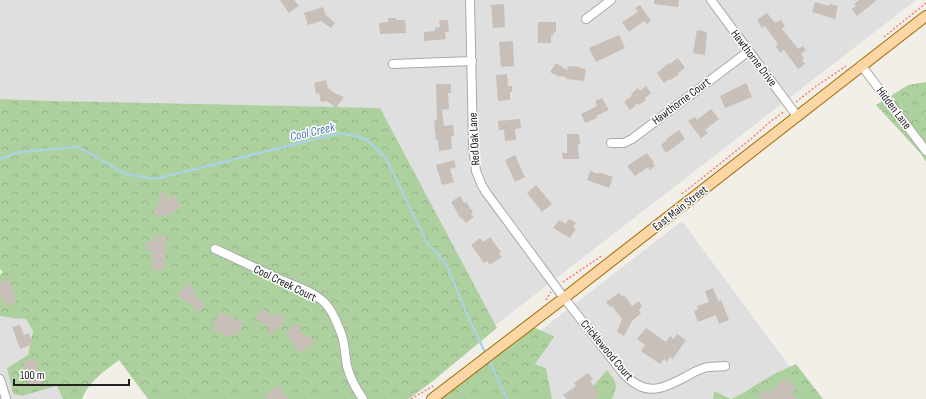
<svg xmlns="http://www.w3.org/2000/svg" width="926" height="399" font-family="'Sofia Sans Condensed',sans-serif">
  <defs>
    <pattern id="forest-crowns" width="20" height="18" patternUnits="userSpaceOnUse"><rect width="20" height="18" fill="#add19e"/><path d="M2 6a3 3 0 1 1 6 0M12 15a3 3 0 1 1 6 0" fill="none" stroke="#95b388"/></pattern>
  </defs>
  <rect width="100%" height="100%" fill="#f2efe9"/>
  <path fill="#e0dfdf" d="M0 0H916L400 399 120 104 0 99Z
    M682 221 790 367 774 374 741 394 731 399 714 392 713 399H612L616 390 582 399H552L546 368 535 364 548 346 554 336 541 330Z
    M0 316 12 318H26L33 331 28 355 22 396 57 386 63 399H0Z"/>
  <path fill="url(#forest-crowns)" d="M926 82V162L921 154 876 105 908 85Z
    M0 99 53 101 380 108 497 328 434 380 409 399H148L119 360C104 372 90 380 82 399H63L57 386 22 396 13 394 7 368 28 355 33 331 26 319 12 318 0 316V275L3 272 0 269Z
    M533 327 554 336 548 346 535 364 546 368 552 399H438Z
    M796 364 823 399H713L714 391 731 399 741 394 774 374Z
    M607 370C616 382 619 384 612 399H582Z"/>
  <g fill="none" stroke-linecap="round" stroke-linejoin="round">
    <path stroke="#aad3df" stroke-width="2.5" d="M0 159 20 152 78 147 126 174 155 179 340 133 366 139 386 158 426 241 446 264 469 319 486 354
      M488 358 507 399"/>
  </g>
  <path fill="#c7bfb8" d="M280 0H294L299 6 289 13Z
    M654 0H679L678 7 654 4Z
    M859 0H877L857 16 852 9 856 6 854 4Z
    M815 2 829 6 830 4 838 6 835 19 812 12Z
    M504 4 505 27 493 28 491 5Z
    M640 5 651 21 647 24 644 21 629 32 622 22 638 12 635 8Z
    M323 7 326 15 335 23 331 28 321 21 308 25 304 13Z
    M767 13 775 23 781 20 785 26 782 29 795 45 798 49 803 46 806 50 801 54 804 59 802 60 805 64 798 69 784 50 780 53 776 46 778 44 765 26 762 28 757 20Z
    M388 18H396V20H405L406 33 380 34 379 23 388 22Z
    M439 20H448L449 32H445L446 39 424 41V32L435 31V28L440 27Z
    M538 22H556V32L553 33V36H551V43H538Z
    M697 30 707 32 705 55 693 53Z
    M619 35 625 48 596 62 589 48Z
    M513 41 514 66 501 67 499 42Z
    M678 58 685 68 678 73 679 74 671 80 670 79 664 83 657 73 669 63 670 64Z
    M556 63 567 70 568 66 580 67V68L586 69 584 81 566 79V77L558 76 550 72Z
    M507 74 508 86H512V92H510V100L498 101 496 75Z
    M326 80 328 88 334 93 344 97 336 108 327 101 321 102 319 93 316 94 314 83Z
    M746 83 752 97 725 108 720 96Z
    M436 84H451V93H448L449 109 442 110 444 126 453 125 454 136H451L452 149 439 151 438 140H436L434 121 437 120Z
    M646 86 651 93 645 98 646 100 639 105 638 103 630 110 624 102 632 96 631 94 638 88 640 91Z
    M602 98 609 110 596 116 597 118 585 123 581 114 597 106 595 101Z
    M711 109 719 119 705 130 708 133 701 138 688 121 695 117 697 120Z
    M520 119 521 128 515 129 516 140 505 141 504 130H499L498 121Z
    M679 130 685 139 666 153 661 145 667 140 666 139Z
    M567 134H579L580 144H578L579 159H563L562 153H567Z
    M647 153 654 162 653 163 655 166 650 170 648 167 635 176 627 166Z
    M515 155 525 177 515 182 505 160Z
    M454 160 456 167 450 169 454 182 442 185 436 165Z
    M590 171 599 174V172L613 177 609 188 587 180Z
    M536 185 552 204 542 212 527 193Z
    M163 191 168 199 174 195 182 207 164 218 162 214 156 217 153 211 158 208 156 204 162 201 158 194Z
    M460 196 464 203 466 202 473 212 471 214 474 217 466 223 462 218 461 219 451 202Z
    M569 219 576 223 573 227 576 229 570 238 553 228 559 220 566 224Z
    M154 236H167L166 256H165L164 270H152V250H146V241L154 242Z
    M490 237 501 252 499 254 502 257 490 265 487 261 484 263 471 245 480 238 483 242Z
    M7 278 15 290 12 292 17 300 8 307 0 295V283Z
    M189 283 195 290 193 292 205 305 197 313 186 300 184 302 177 294Z
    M713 288 718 301 721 300 729 320 719 324 716 315 698 322 694 311 698 309 697 306 709 302 705 291Z
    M619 293 622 297 624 295 632 306 639 301 642 306 639 310 641 313 632 321 624 336 617 332 622 319 612 306 610 307 606 302Z
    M261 309 275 317 277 313 285 318 278 330 276 329 272 335 267 332 270 327 256 319Z
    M220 312 244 323 239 334 235 332 232 338 212 329Z
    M297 323 305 337 309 334 315 343 299 353 285 331Z
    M20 325 24 335 29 333 33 344 20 349 12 327Z
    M646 328 666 342 670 336 674 339 677 334 686 340 673 359 670 357 667 362 664 359 660 364 641 351 645 345 637 339Z
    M35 359 43 382 30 386 23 363Z
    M588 373 593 379 590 381 600 395 595 399H567L563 395 576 386 574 383Z
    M787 378 796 389 791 393 796 399H759L761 398 758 395 765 389 767 393Z
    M279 385 289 399H266L264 395Z"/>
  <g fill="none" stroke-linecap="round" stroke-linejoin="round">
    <defs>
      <path id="minor" d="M470 0 473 145 476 171 482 186 488 195 564 298 623 373C646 398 662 389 687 376 692 373 698 370 704 368 711 366 719 367 725 366
        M711 0 797 116
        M586 19 611 0
        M393 64 472 61
        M861 65 926 151
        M611 143H624L632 139 749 51
        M215 249C237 259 258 269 279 279 295 286 313 291 325 303 333 311 337 323 341 333 345 343 345 355 347 366 350 378 356 389 363 399
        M0 379 6 399"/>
      <path id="major" d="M432 399 564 298 926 16"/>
    </defs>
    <use href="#minor" stroke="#a9a9a9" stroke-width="10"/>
    <use href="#major" stroke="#a06b00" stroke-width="12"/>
    <path stroke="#fa8072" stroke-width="1.5" stroke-dasharray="2 2" stroke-linecap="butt" d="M884 37 926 3
      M796 102 815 87 846 66
      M682 194 751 139 770 122 785 111
      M563 282 603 255
      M546 300 551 292
      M411 399 433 386"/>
    <use href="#minor" stroke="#fff" stroke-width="8"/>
    <use href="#major" stroke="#fcd6a4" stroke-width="10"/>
  </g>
  <g text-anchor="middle" stroke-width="3" stroke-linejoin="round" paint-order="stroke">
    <g font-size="12" fill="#222" stroke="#fff">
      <text transform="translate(754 58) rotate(53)" y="4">Hawthorne Drive</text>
      <text transform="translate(681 101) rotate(-37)" y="4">Hawthorne Court</text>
      <text transform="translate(894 108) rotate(53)" y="4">Hidden Lane</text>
      <text transform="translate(474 139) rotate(-93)" y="4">Red Oak Lane</text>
      <text transform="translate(680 208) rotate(-38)" y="4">East Main Street</text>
      <text transform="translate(285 283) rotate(26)" y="4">Cool Creek Court</text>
      <text transform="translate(607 350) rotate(50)" y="4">Cricklewood Court</text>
    </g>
    <g font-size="13" font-style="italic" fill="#4a7aab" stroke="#fff">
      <text transform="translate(312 131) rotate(-13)" y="5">Cool Creek</text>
    </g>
  </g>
  <path d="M14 379v6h115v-6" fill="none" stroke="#222222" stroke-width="2"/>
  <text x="20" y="379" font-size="12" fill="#222222" stroke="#ffffff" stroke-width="3" paint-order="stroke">100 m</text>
</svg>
